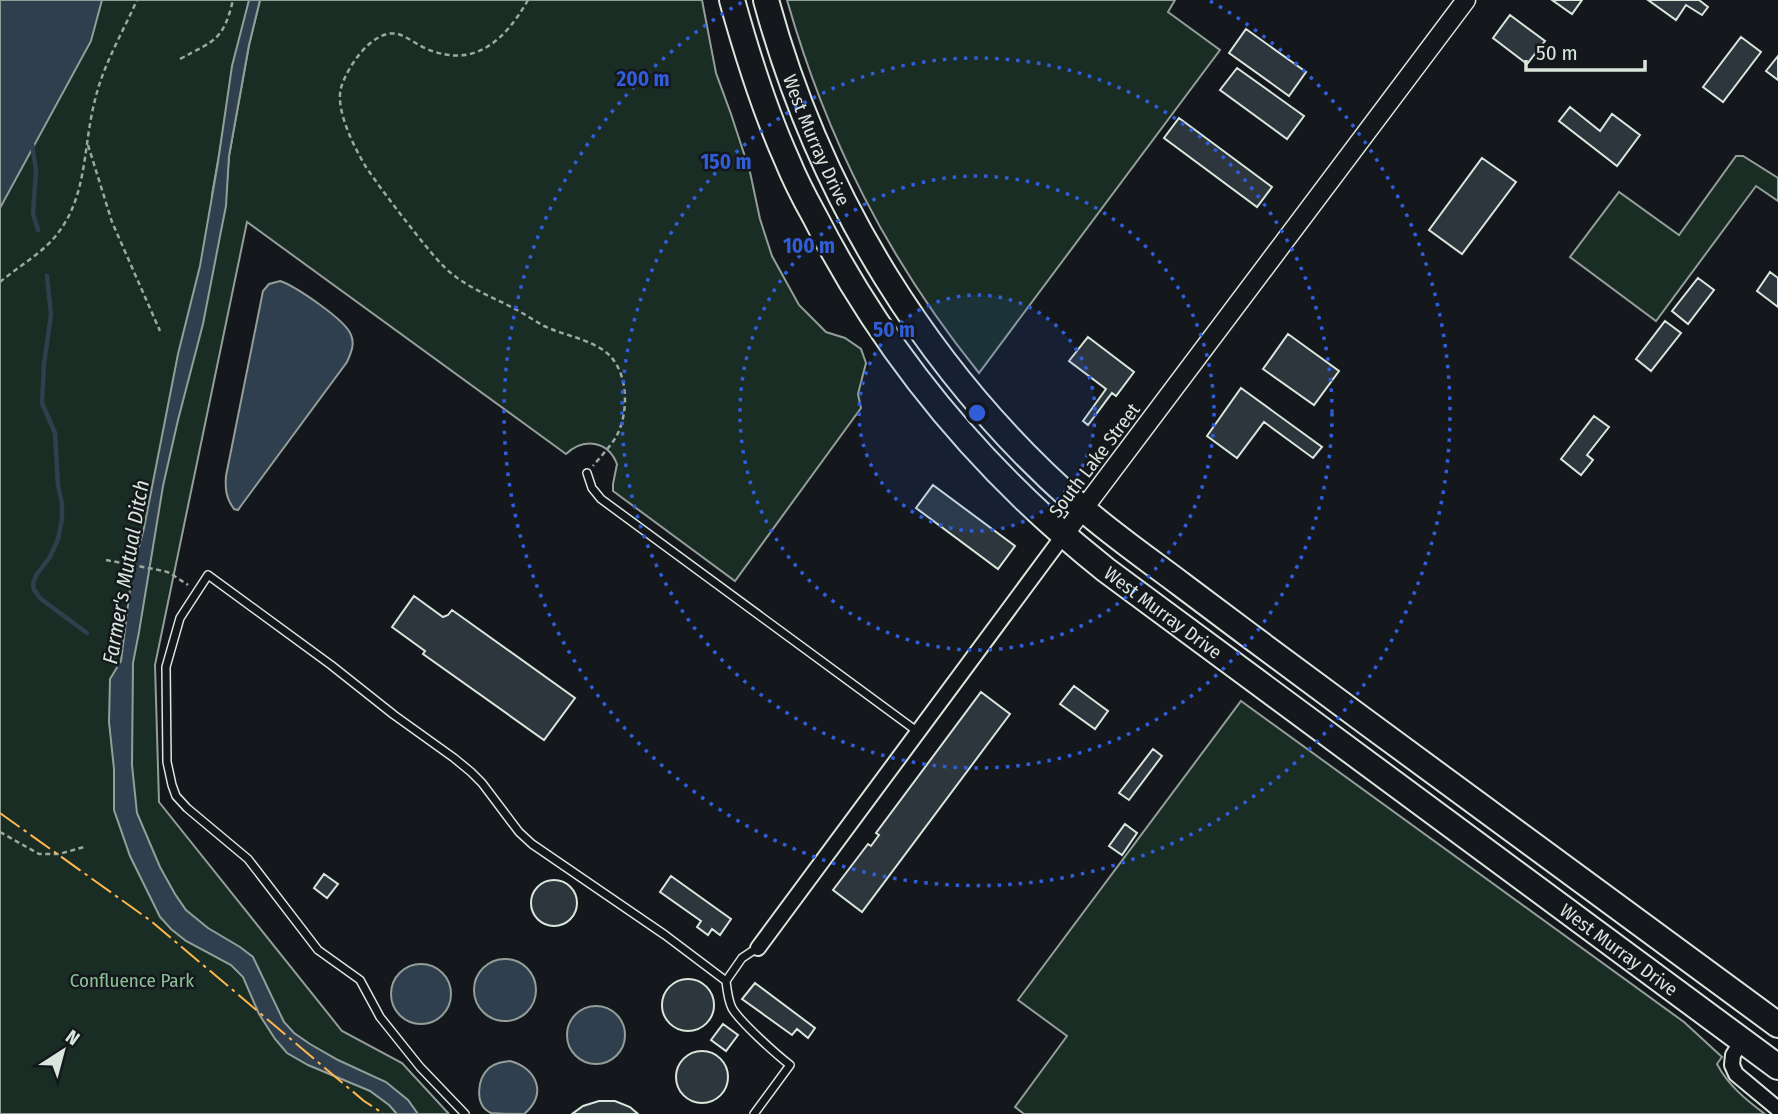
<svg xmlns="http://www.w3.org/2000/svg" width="1778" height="1114" font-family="'Fira Sans Condensed',sans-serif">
  <rect width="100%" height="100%" fill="#14181c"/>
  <path fill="#1a2d24" stroke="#939e99" stroke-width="2" d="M0 0H252L222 138 212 195 225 205 229 156 249 45 260 0H702L716 73 731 114 750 172 760 219 772 256 799 305 826 332 845 338 861 349 866 363 858 394 861 408 735 581 613 491V484L617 464C608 441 584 437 566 454L247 222 155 665 159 802 342 1031 402 1063 449 1114H0Z
    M787 0H1175L1168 12 1220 50 979 373C888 260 827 140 787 0Z
    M1736 156H1743L1778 178V201L1756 186 1656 321 1570 257 1619 192 1679 235Z
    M1241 701 1684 1022 1722 1057 1717 1064C1728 1085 1746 1100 1765 1114H1024L1015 1107 1067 1036 1018 1000Z"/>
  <path fill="#2f3f4d" stroke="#939e99" stroke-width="2" d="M0 0H102L91 41 0 208Z
    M249 0H260L249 45 229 156 226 206 221 231 203 324 178 420 163 486 139 632 133 663 132 765 137 813 160 867 175 894 186 910 208 928 240 947 253 957 284 1022 294 1033 310 1044 338 1060 386 1082 408 1100 418 1114H397L389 1105 370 1091 308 1065 287 1053 275 1039 259 1014 243 977 231 965 186 941 171 929 160 917 130 856 114 810V769L109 722 110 679 121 661 132 573 144 528 178 354 200 266 218 162 232 66Z
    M280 281C295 286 346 320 351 335 355 344 351 353 347 362L243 503 238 510 234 509C226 498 225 489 226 476L263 291 269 284Z
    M474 990a31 31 0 1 1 62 0a31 31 0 1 1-62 0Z
    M391 994a30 30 0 1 1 60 0a30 30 0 1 1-60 0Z
    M567 1035a29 29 0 1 1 58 0a29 29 0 1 1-58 0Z
    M510 1061C537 1068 548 1095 524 1114 515 1114 499 1114 491 1113 474 1105 477 1079 489 1068 495 1063 502 1062 510 1061Z"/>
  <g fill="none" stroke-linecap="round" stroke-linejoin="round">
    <path stroke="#2f3f4d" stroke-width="4.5" d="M32 144 36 170 33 214 38 230
      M47 276 51 315 44 364 42 403 55 433 58 486 62 503V519L58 539 50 557 37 574 33 583 34 590 41 599 87 633
      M112 656 121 668"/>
  </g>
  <path fill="#2c363c" stroke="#d8e6dc" stroke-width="2" d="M1552 0H1582L1572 14Z
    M1648 0H1699L1708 7 1702 15 1686 5 1676 20Z
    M1510 15 1545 41 1527 64 1493 38Z
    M1246 29 1306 72 1289 96 1229 53Z
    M1741 37 1761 52 1723 102 1703 87Z
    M1778 56V80L1766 71Z
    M1237 68 1304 116 1287 139 1220 90Z
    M1570 107 1600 131 1612 114 1640 135 1617 166 1559 121Z
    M1179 118 1272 187 1257 207 1164 138Z
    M1482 158 1516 182 1462 254 1429 230Z
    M1770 272 1778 278V307L1757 291Z
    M1698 278 1714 290 1688 324 1672 311Z
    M1665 321 1681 333 1651 371 1636 359Z
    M1288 334 1339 371 1314 405 1263 369Z
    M1088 337 1134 372 1116 396 1112 393 1088 425 1083 421 1106 389 1069 361Z
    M1241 388 1322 447 1313 458 1264 422 1237 458 1207 436Z
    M1594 416 1609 427 1587 455 1593 460 1581 475 1561 459Z
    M933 485 1015 546 998 569 916 508Z
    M414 596 443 617 448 615 452 610 575 698 544 740 423 654 425 651 392 627Z
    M1074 686 1108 711 1095 729 1060 704Z
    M981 692 1010 714 862 912 833 890 868 844 871 846 879 835 876 833Z
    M1153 749 1162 756 1129 800 1119 793Z
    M1125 824 1137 833 1122 855 1109 846Z
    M324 874 338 884 327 898 314 888Z
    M671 876 731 919 720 935 712 929 708 935 697 927 701 921 660 892Z
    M531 903a23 23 0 1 1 46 0a23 23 0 1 1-46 0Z
    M662 1005a26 26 0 1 1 52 0a26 26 0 1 1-52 0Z
    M755 983 815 1028 808 1038 797 1029 792 1035 742 999Z
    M723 1024 738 1035 726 1051 711 1040Z
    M676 1077a26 26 0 1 1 52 0a26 26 0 1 1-52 0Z
    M599 1101H615L630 1107 638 1114H572L583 1106Z"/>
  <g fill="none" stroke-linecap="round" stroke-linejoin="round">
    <defs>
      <path id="service" d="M587 473 592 488 601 499 918 732
        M465 1114 420 1067 380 1017 360 980 318 950 248 859 187 808 176 796 172 785 167 762 166 667 180 618 208 575 331 665 394 715 454 758 471 772 482 783 519 832 532 844 665 935 726 981
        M754 1114 790 1065C777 1055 740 1022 732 1008 728 1000 727 990 726 981L742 958 757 948"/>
      <path id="minor" d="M758 948 1063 536
        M1742 1041 1733 1055 1732 1065 1736 1074 1778 1109"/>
      <path id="tertiary" d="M1063 536 1466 0"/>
      <g id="trunk">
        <path id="s1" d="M732 0C747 54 764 109 787 160 795 180 805 199 815 217 886 356 984 473 1106 570L1778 1067"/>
        <path id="s2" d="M766 0C819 196 929 375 1082 508 1114 536 1149 560 1182 585 1243 631 1305 677 1366 722 1504 823 1641 924 1778 1025"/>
      </g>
    </defs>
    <use href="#service" stroke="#d8e6dc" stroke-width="10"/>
    <use href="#minor" stroke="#d8e6dc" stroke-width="18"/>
    <use href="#tertiary" stroke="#d8e6dc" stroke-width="21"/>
    <use href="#trunk" stroke="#d8e6dc" stroke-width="28"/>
    <path stroke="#9da8a2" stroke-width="2.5" stroke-dasharray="5 3.5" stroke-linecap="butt" d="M528 0C505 40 475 69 427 49 417 45 408 37 398 34 373 28 347 67 341 88 335 110 355 149 366 167 383 192 401 215 420 239 431 252 442 267 456 277 475 291 497 299 517 310 526 315 535 321 544 326 563 335 585 338 603 350 629 367 630 412 616 437 610 447 601 456 593 466
      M180 59C215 40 223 41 233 0
      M88 145 112 222 160 331
      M0 282C19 266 43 253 58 233 88 194 83 145 95 100 103 65 123 32 137 0
      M106 560 164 571 170 573 188 585
      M0 832 39 854H59L84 847"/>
    <use href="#service" stroke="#14181c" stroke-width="7"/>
    <use href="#minor" stroke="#14181c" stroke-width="14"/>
    <use href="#tertiary" stroke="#14181c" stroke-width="18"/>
    <use href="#trunk" stroke="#14181c" stroke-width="24"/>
    <path stroke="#ffb74d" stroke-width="2" stroke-dasharray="24 5 3.5 5" stroke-linecap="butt" d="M0 813 151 921 364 1101 384 1114"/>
  </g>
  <circle cx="977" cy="413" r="118" fill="#305dd8" fill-opacity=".12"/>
  <g fill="none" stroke="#305dd8" stroke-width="3.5" stroke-dasharray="3.5 7">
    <circle cx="977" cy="413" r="118"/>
    <circle cx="977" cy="413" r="237"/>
    <circle cx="977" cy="413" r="355"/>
    <path d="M1210 1A473 473 0 1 1 744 1"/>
  </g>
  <g text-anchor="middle" stroke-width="5" stroke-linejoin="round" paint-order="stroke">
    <g font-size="19" fill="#d8e6dc" stroke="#14181c">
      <text dy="7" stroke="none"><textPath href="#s2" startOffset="149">West Murray Drive</textPath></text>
      <text transform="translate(1094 460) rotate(-53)" y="7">South Lake Street</text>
      <text dy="7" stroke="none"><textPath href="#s1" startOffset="765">West Murray Drive</textPath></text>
      <text dy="7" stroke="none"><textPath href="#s1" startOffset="1332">West Murray Drive</textPath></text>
    </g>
    <g font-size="19" fill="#8ac095" stroke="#14181c">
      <text x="132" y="987">Confluence Park</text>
    </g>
    <g font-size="21" font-style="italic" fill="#d8e6dc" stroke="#14181c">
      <text transform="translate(126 572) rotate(-80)" y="7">Farmer's Mutual Ditch</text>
    </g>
  </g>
  <circle cx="977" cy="413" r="10" fill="#305dd8" stroke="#14181c" stroke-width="3.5"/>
  <g font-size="21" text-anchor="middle" font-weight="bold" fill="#305dd8" stroke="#14181c" stroke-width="5" stroke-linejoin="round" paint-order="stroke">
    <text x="643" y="86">200 m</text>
    <text x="726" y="169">150 m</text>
    <text x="809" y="253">100 m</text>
    <text x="894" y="337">50 m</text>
  </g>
  <g transform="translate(63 1051) rotate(36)" stroke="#14181c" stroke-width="5" paint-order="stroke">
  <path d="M0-5L12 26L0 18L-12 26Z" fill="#d8e6dc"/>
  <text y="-10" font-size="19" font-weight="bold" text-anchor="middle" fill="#d8e6dc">N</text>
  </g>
  <path d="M1526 60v10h119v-10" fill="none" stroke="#d8e6dc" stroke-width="3.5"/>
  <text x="1536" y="60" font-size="21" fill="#d8e6dc" stroke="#14181c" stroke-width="5" paint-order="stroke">50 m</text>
</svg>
